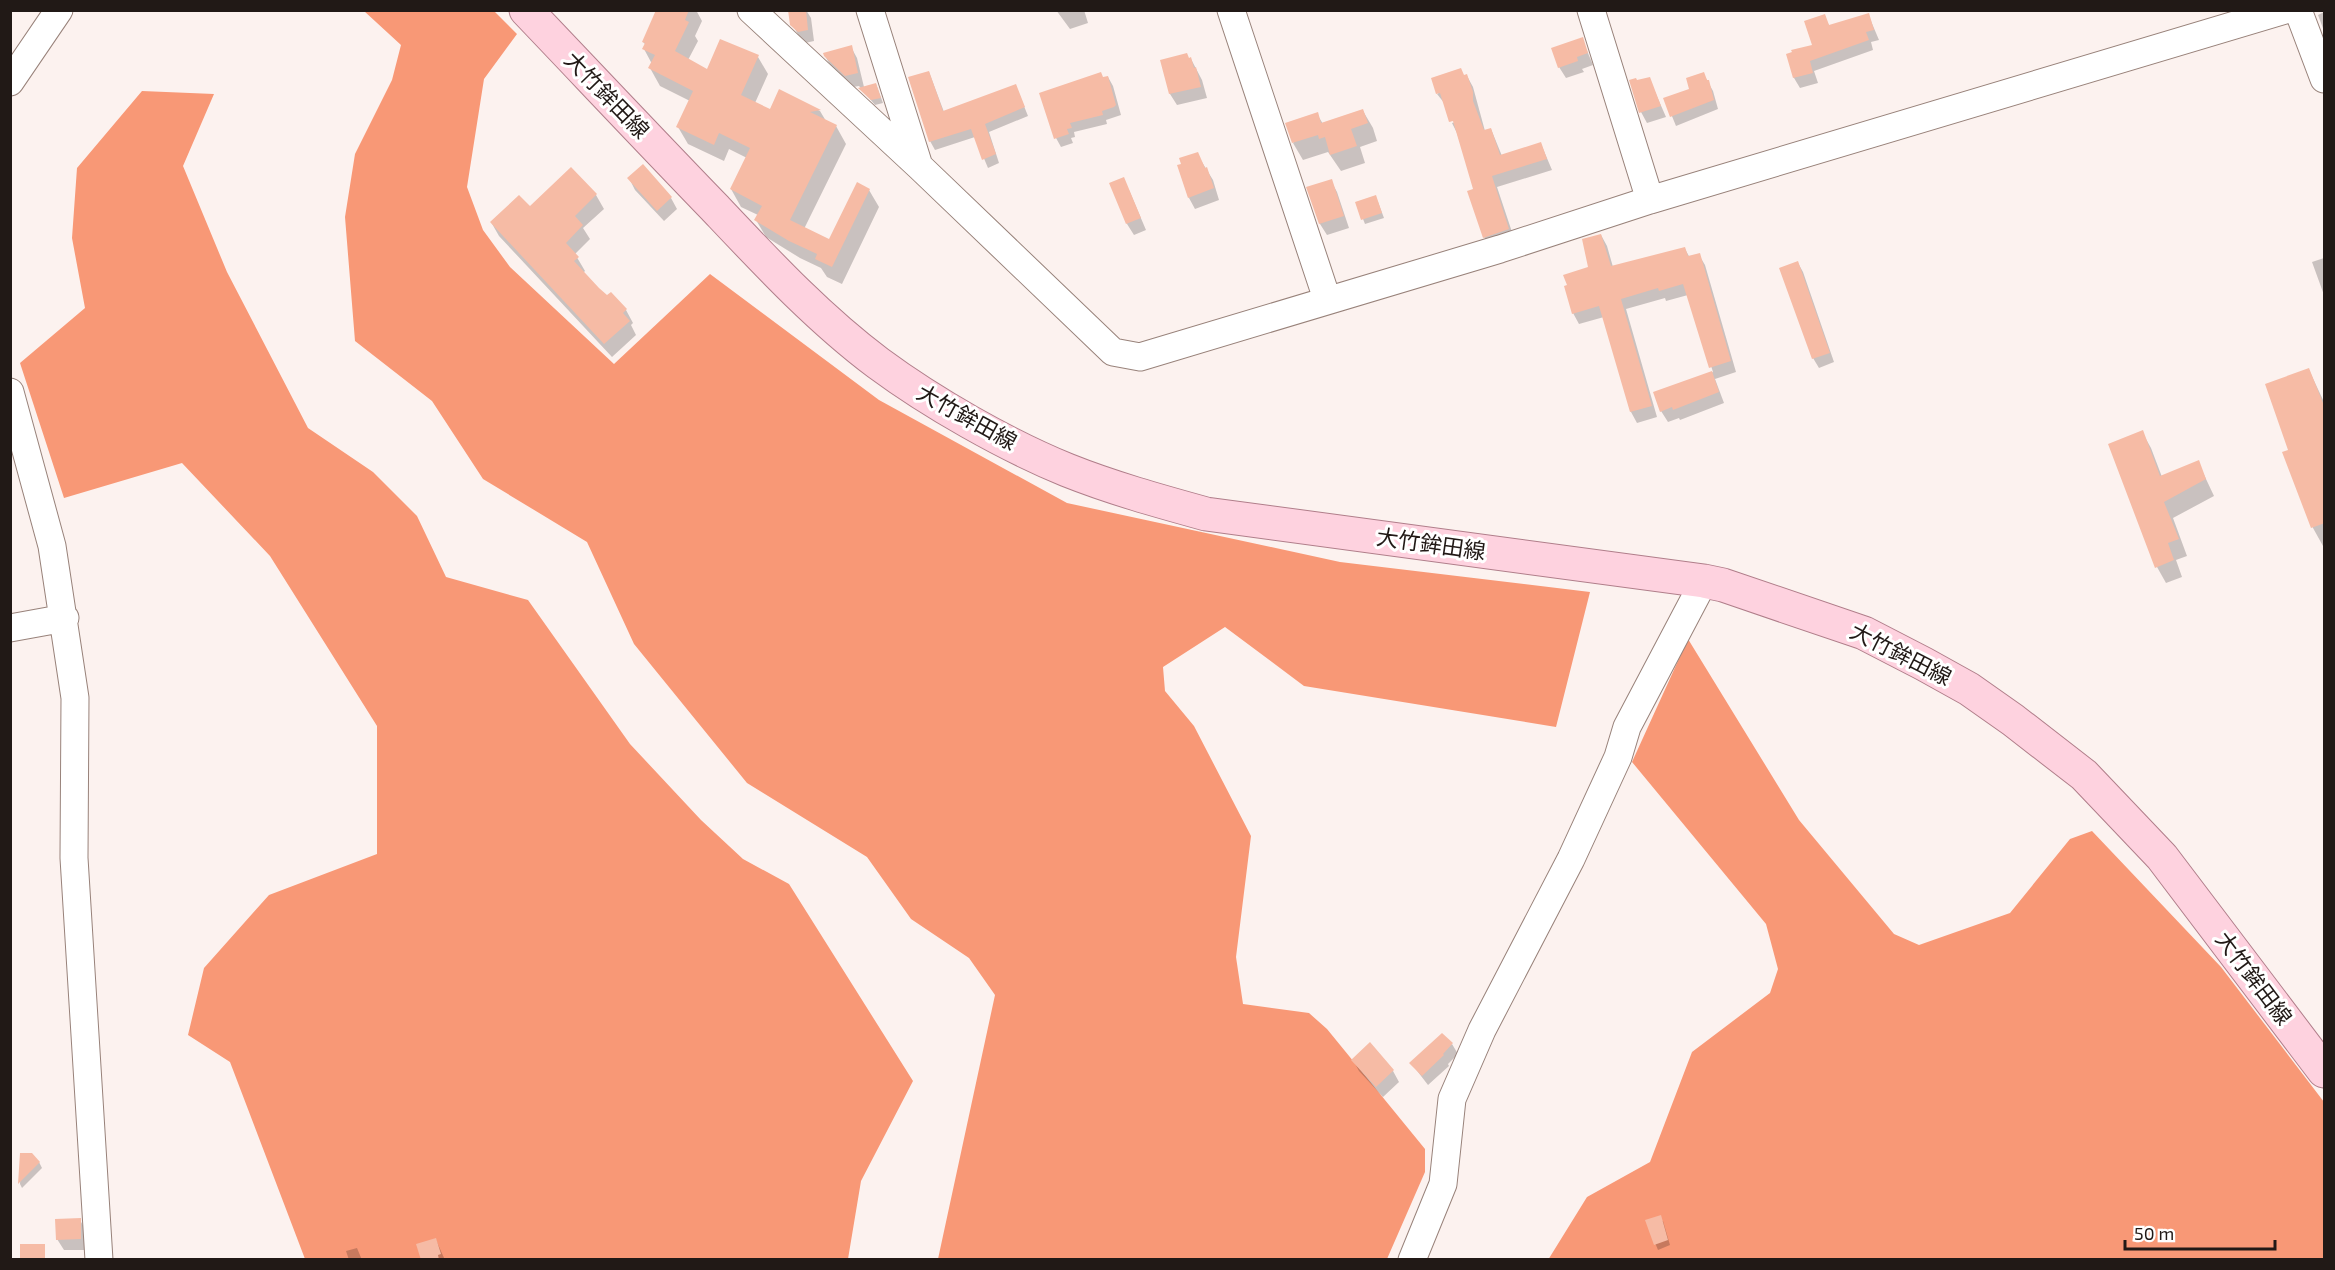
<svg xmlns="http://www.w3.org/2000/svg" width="2335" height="1270" font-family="'Exo 2','Noto Sans JP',sans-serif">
  <rect width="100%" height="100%" fill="#fcf2ef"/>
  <path fill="#f89876" d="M364 11H494L517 34 484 79 467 187 483 230 510 267 614 364 710 274 879 400 1067 503 1340 562 1590 592 1556 727 1304 686 1225 627 1163 667 1165 691 1194 726 1251 836 1236 957 1243 1004 1309 1013 1327 1029 1425 1149V1172L1387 1259H938L995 995 969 958 911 919 867 857 747 783 634 644 587 542 483 479 432 401 355 341 345 217 355 154 392 80 401 45Z
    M142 91 214 94 183 166 227 272 308 428 373 472 417 516 446 577 528 600 630 744 701 820 743 859 789 884 913 1081 861 1181 848 1259H305L230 1062 188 1035 204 968 269 895 377 854V726L270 556 182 463 64 498 20 363 85 308 72 238 77 168Z
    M1688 639 1799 820 1894 934 1919 945 2010 913 2070 839 2092 831 2221 967 2324 1102V1259L1548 1260 1587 1197 1650 1162 1692 1052 1770 993 1778 969 1766 924 1632 762Z"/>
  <path fill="#0003" d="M660 10H696L702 21 695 36 698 41 688 60 708 71 758 57 768 74 755 103 770 110 780 91 820 111 826 121 836 126 846 144 804 229 829 241 869 190 879 207 842 284 827 277 821 268 800 258 766 237 756 220 758 215 741 207 731 189 747 158 729 149 724 161 688 144 678 127 690 101 660 86 650 68 652 64 644 49 646 45 643 42Z
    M806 10 811 18 814 41 805 43 799 36 792 24Z
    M1056 10H1084L1088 23 1070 29Z
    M2324 12V31L2318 15Z
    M1868 14 1879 40 1871 42 1873 50 1814 71 1818 83 1800 88 1794 78 1788 55 1814 46 1824 16 1830 27Z
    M1582 39 1593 65 1582 69 1584 72 1566 78 1559 67Z
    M851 47 857 58 864 87 876 84 883 103 875 105 859 86 853 87 832 68 825 56Z
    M1191 59 1202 80 1207 98 1177 105 1170 94 1162 61Z
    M929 72 944 112 1016 86 1028 116 989 132 999 163 988 168 975 137 935 150 930 141Z
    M1703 73 1713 91 1718 109 1676 126 1665 99 1691 90Z
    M1467 76 1473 87 1485 131 1491 129 1502 156 1541 144 1552 170 1497 187 1515 241 1491 248 1484 237 1475 190 1457 133 1452 123 1461 120H1451V122L1445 104 1437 94Z
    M1108 77 1113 86 1121 115 1106 120 1107 124 1074 132 1075 137 1071 138 1073 143 1061 147 1056 138 1103 79Z
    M1649 78 1666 117 1647 123 1641 112 1637 82Z
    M1363 111 1373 128 1377 141 1360 147 1365 163 1341 171 1328 152 1303 160 1293 143 1317 114 1323 124Z
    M1197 154 1213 180 1219 200 1195 209 1189 198Z
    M571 169 596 195 604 209 583 228 590 239 575 254 585 271 583 273 607 297 610 294 626 310 633 323 631 325 636 335 612 357 499 236 491 222 529 208Z
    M629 178 671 198 677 209 664 221 635 190Z
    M1331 181 1337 192 1349 228 1327 235 1320 224 1308 188Z
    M1129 190 1146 230 1134 235 1127 224Z
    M1378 202 1384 218 1365 224 1363 219Z
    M1601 235 1607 246 1613 267 1685 249 1690 258 1699 255 1705 265 1736 372 1715 379 1724 403 1680 420 1679 418 1668 422 1661 411 1655 393 1713 372 1688 295 1666 301 1665 298 1626 309 1657 417 1637 423 1631 412 1604 317 1579 324 1573 313Z
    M2324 258V295L2312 262Z
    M1798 263 1803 272 1834 362 1819 368 1813 358Z
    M2309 370 2324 402V545L2323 546 2313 528 2284 453 2290 451Z
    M2142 432 2151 448 2162 477 2198 462 2214 496 2173 518 2187 556 2176 560 2182 577 2166 583 2157 567Z
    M1452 1044 1458 1054 1448 1064 1449 1066 1428 1085 1411 1063Z
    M1353 1060 1393 1071 1399 1082 1383 1097 1359 1071Z
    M21 1155 39 1162 42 1168 22 1188 20 1184Z
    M80 1220 86 1231 87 1250H64L57 1239Z
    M1646 1221H1663L1670 1245 1658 1250Z
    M436 1240 445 1260H422Z
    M357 1248 362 1260H349L346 1251Z"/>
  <path fill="#f6bba5" d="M656 10H689L685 20 689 22 675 51 707 69 720 39 759 55 741 95 770 109 779 89 821 110 810 112 837 125 790 220 829 239 857 182 870 189 832 267 815 259 817 254 789 241 754 220 762 206 730 189 750 148 719 133 714 145 676 127 693 91 648 68 655 55 642 49 645 43 642 42Z
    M788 10H806L808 30 798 32 790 25Z
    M1869 13 1874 30 1866 32 1869 40 1810 61 1813 73 1793 78 1786 54 1792 52 1791 50 1812 45 1804 21 1825 14 1829 25Z
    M1583 37 1588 53 1577 57 1578 61 1558 68 1551 48Z
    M852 45 858 73 845 76 824 56 823 53Z
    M1187 53 1189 58 1191 57 1194 68 1196 67 1201 87 1169 94 1160 60Z
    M1461 68 1464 75 1467 74 1473 92V101L1484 130 1491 128 1500 155 1541 142 1547 159 1492 176 1509 229 1483 238 1467 191 1473 189 1453 121 1449 122 1440 93 1436 94 1431 78Z
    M929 71 943 111 1016 84 1025 107 985 124 996 154 982 160 971 129 929 142 908 77Z
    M1101 72 1103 77 1108 76 1116 105 1114 107 1102 111 1103 115 1070 123 1072 128 1067 129 1069 134 1054 139 1039 93Z
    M1704 72 1707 80H1709L1714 100 1670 117 1663 98 1689 89 1686 78Z
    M1650 77 1661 106 1639 113 1629 80 1636 78 1637 80Z
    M876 83 881 98 871 100 858 88Z
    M1363 109 1368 123 1351 129 1357 146 1330 155 1325 137 1319 139 1318 135 1292 143 1285 123 1318 112 1321 123Z
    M1198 152 1205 168 1207 167 1214 188 1188 198 1177 165 1181 164 1179 158Z
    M643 164 672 197 657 211 627 178Z
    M571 167 597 194 575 216 583 225 566 243 579 257 574 261 599 288 607 295 611 292 627 309 623 313 630 321 604 344 490 222 519 195 530 206Z
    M1124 177 1141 218 1126 224 1109 183Z
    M1332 179 1344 216 1319 224 1306 187Z
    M1376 195 1382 213 1361 220 1355 202Z
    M1601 234 1611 266 1685 247 1688 256 1700 253 1731 361 1709 368 1683 284 1659 291 1658 288 1621 299 1652 406 1630 412 1599 306 1572 314 1564 286 1567 285 1563 275 1588 267 1582 239Z
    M1798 261 1830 353 1812 359 1779 268Z
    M2309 368 2325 408V523L2311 528 2282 452 2288 450 2265 384Z
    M1712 371 1719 392 1673 410 1672 407 1660 412 1653 392Z
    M2143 430 2160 476 2199 460 2206 479 2164 502 2179 539 2168 543 2174 560 2155 568 2108 444Z
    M1442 1033 1453 1043 1443 1054 1444 1055 1422 1076 1409 1063Z
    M1370 1042 1394 1070 1376 1087 1351 1060Z
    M20 1153H32L40 1162 18 1184Z
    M1661 1215 1668 1240 1654 1245 1645 1220Z
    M81 1218V1239L56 1240 55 1219Z
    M436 1238 441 1254 438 1255 439 1260H421L416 1244Z
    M20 1244H45V1260H20Z"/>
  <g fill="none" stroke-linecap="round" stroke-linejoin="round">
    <defs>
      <path id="minor" d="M751 10 920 167 1113 352 1140 357 1500 249 1650 200 2285 10
        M870 10 919 166
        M1231 10 1327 299
        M1591 10 1650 200
        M2298 10 2324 79
        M10 82 59 10
        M10 392 52 546 75 698 74 858 99 1260
        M10 628 65 618
        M1412 1260 1443 1184 1452 1099 1482 1030 1571 859 1618 757 1627 727 1704 581"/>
      <path id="major" d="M526 10C589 76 651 142 714 207 766 262 818 318 878 363 932 403 1006 445 1067 470 1112 488 1159 501 1206 514L1704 581 1723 585 1864 633 1924 664 1969 689 2013 720 2084 775 2162 857 2324 1071"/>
    </defs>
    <use href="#minor" stroke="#98827a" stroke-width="29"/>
    <use href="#major" stroke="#b07e8a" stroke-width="35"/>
    <use href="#minor" stroke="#fff" stroke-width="27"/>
    <use href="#major" stroke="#fed2df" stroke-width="33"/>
  </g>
  <g text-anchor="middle" stroke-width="6" stroke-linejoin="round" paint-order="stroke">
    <g font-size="22" fill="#211916" stroke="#fff">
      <text transform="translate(607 95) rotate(46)" y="8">大竹鉾田線</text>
      <text transform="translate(967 417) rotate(29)" y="8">大竹鉾田線</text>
      <text transform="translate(1431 544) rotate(8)" y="8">大竹鉾田線</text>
      <text transform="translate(1901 654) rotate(27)" y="8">大竹鉾田線</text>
      <text transform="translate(2254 978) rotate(53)" y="8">大竹鉾田線</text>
    </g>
  </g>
  <rect width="2335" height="1270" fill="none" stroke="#211916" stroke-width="24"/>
  <path d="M2125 1240v9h150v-9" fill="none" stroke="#211916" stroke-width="3"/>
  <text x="2134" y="1240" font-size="18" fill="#211916" stroke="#ffffff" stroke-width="4.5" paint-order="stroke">50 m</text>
</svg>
